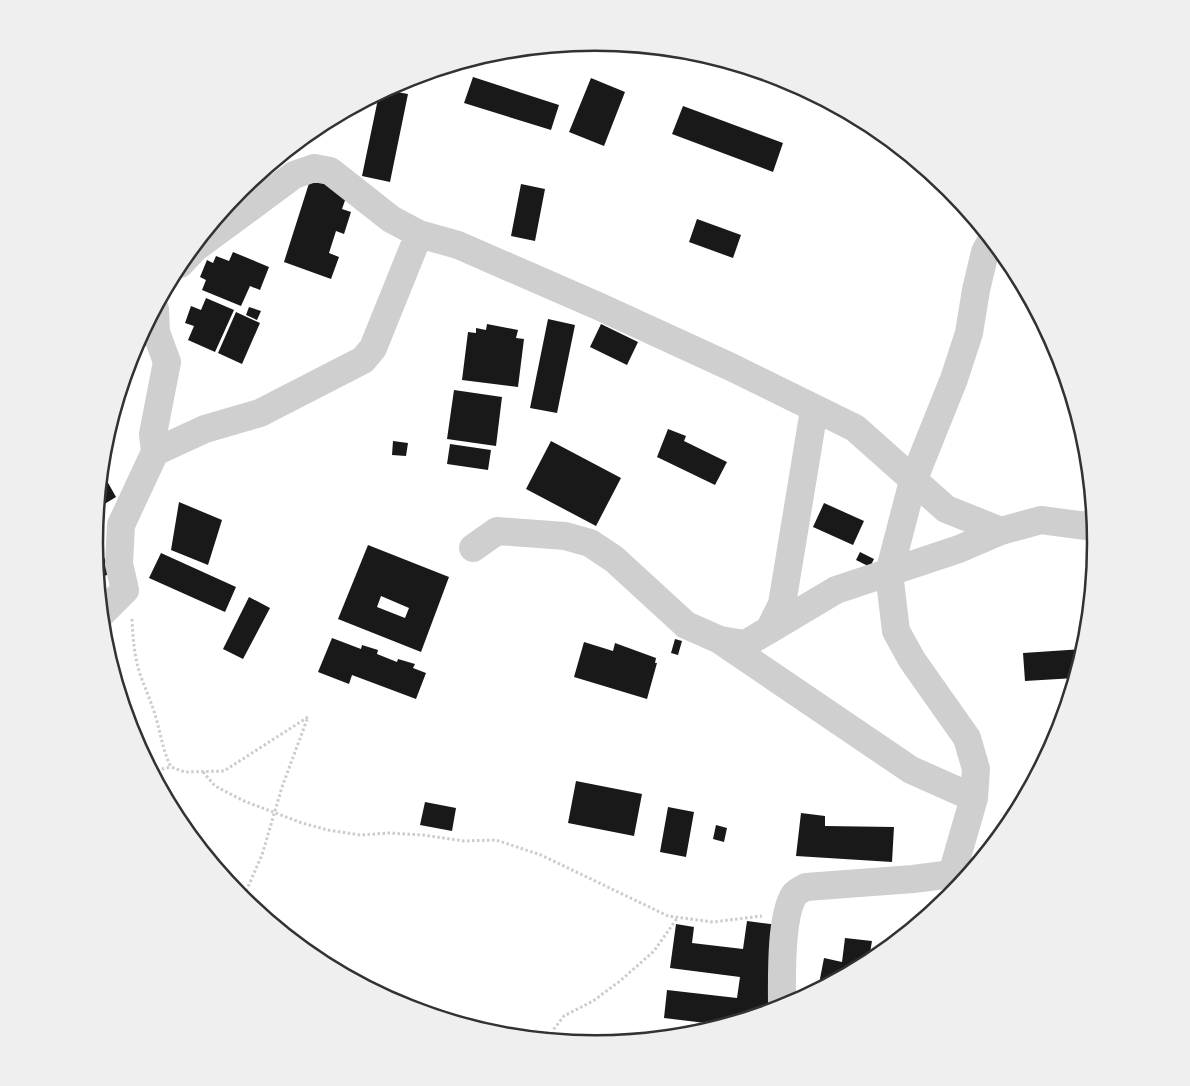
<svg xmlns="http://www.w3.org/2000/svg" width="1190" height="1086" font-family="'Public Sans',sans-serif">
  <rect width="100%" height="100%" fill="#fff"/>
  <path fill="#191919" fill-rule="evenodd" d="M473 77 559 105 551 130 464 103Z
    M591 78 625 92 604 146 569 132Z
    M386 90 408 94 390 182 362 176 379 94Z
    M683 106 783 143 773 172 672 134Z
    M311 177 349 189 342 209 351 212 344 234 336 231 329 253 339 257 331 279 284 262Z
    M521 184 545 189 535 241 511 236Z
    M697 219 741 235 733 258 689 242Z
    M233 252 269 267 260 290 250 286 241 306 202 290 206 280 200 277 207 260 213 263 216 256 229 261Z
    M206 298 234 310 215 352 188 340 194 326 185 323 191 306 201 310Z
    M249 307 261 311 257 320 246 315Z
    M236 312 260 323 242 364 218 353Z
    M548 319 575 325 557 413 530 408Z
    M487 324 518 330 516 338 524 339 518 387 462 380 468 332 476 333V328L486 330Z
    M601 324 638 342 627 365 590 347Z
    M142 334 147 345 133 352Z
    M454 390 502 397 496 446 447 439Z
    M668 429 686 436 684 441 727 462 715 485 657 457Z
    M393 441 408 443 406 456 392 455Z
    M551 441 621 478 596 526 526 489Z
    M450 444 491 450 488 470 447 464Z
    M1087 459 1090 484 1082 482Z
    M102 472 116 497 98 508 101 477Z
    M179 502 222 520 208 565 171 550Z
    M824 503 864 521 853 545 813 527Z
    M95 537 111 573 98 579 95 543Z
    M368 545 449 577 421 652 338 619ZM381 596 409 608 405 618 377 607Z
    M860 552 874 559 870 567 856 560Z
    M161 553 236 587 225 612 149 578Z
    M249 597 270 608 243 659 223 649Z
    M332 638 361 649 362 645 378 650 377 654 397 662 398 659 415 664 413 668 426 673 416 699 352 675 349 684 318 672Z
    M675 639 682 641 678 655 671 653Z
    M584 642 613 651 615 643 656 658 655 663H657L647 699 574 677Z
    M1083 649 1075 678 1025 681 1023 653Z
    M576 781 642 794 634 836 568 823Z
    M425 802 456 808 452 831 420 825Z
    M668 807 694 812 686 857 660 852Z
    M801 813 825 816V826L894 827 892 862 796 856Z
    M716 825 727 828 724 842 713 839Z
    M747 921 779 925 768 1007 758 1006 757 1014 722 1025 664 1018 667 990 737 998 740 977 670 968 676 924 694 927 692 943 743 949Z
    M845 938 872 941 870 953 880 954 873 959 818 989 824 958 842 962Z"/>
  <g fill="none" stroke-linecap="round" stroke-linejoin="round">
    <path stroke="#ccc" stroke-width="3" stroke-dasharray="2.5 2.5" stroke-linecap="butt" d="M132 619C133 638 134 656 140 674 145 689 152 703 156 718 161 735 163 751 171 767L185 772 224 771 308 717 282 787 262 855 243 898
      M152 771 171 767
      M203 772 215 786 244 801 302 823 328 830 360 835 389 833 423 835 464 841 496 840 541 855 668 916 713 922 762 916
      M551 1039 554 1029 564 1016 593 1001 620 981 654 951 678 917"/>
    <path stroke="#cfcfcf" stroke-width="28" d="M180 264 195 248 294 175 314 168 330 171 391 219 419 234 458 245 598 306 731 367 855 428 946 509 1001 531
      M155 452 205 429 260 413 363 360 373 348 419 234
      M473 548 497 531 565 536 590 543 614 559 686 625 720 640 745 644 769 630 782 604 814 410
      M101 614 125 590 119 564 121 525 155 452 153 434 167 362 156 332 155 309
      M769 630 836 590 959 549 1001 531 1041 520 1086 526 1093 522
      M721 641 911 770 974 798
      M782 1007C782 980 780 918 794 895 796 892 802 889 806 887L913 879 952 874 974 798 976 769 967 738 912 660 896 631 889 573 913 481 954 379 969 333 976 290 985 252 991 241"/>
  </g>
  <path d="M0 0H1190V1086H0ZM103 543a492 492 0 1 1 984 0a492 492 0 1 1-984 0Z" fill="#efefef" fill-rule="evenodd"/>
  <path fill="none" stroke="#323232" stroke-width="2.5" d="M103 543a492 492 0 1 1 984 0a492 492 0 1 1-984 0Z"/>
</svg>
